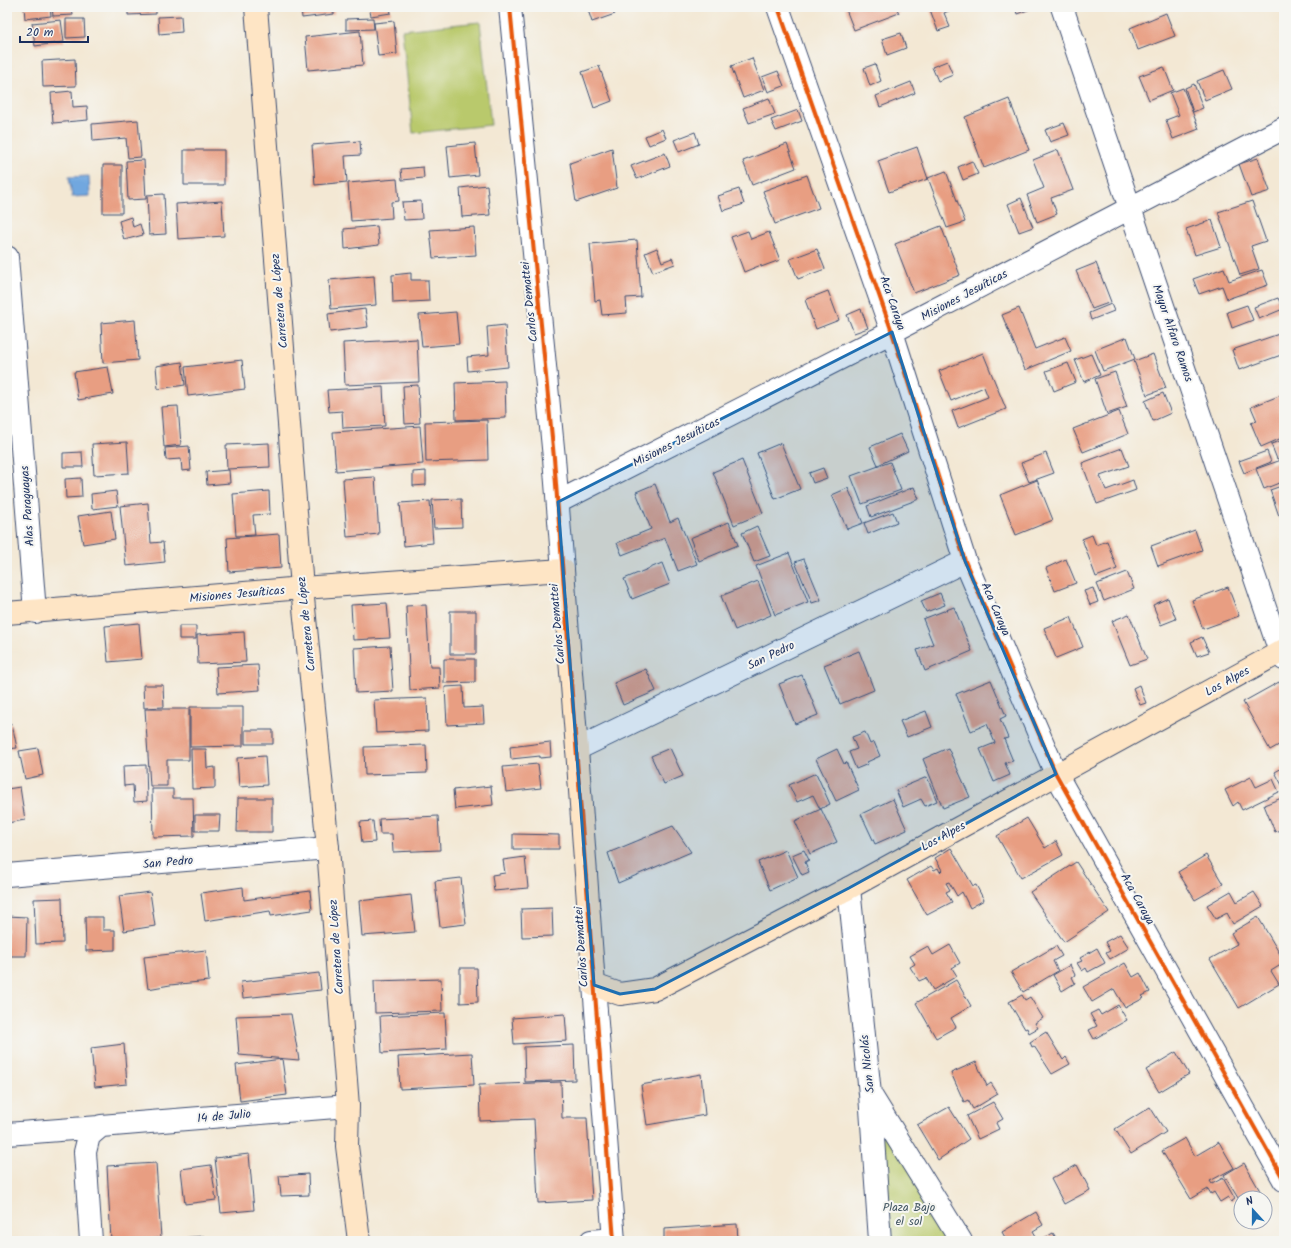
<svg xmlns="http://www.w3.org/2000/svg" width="1291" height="1248" font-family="Kalam,sans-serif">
  <rect width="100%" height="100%" fill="#f6f6f2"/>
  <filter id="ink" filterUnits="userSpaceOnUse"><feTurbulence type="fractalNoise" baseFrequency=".025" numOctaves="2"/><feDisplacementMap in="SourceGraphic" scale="8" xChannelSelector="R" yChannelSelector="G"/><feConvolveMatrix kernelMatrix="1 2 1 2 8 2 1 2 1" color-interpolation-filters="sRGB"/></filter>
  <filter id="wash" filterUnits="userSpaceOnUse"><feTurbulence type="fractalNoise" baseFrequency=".012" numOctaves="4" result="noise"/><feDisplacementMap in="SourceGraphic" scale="16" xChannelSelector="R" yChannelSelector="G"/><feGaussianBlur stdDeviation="0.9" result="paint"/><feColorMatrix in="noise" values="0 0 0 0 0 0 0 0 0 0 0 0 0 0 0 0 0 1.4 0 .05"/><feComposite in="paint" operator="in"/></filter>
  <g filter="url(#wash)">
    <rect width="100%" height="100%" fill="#f3e8d4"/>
    <path fill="#b9c96c" stroke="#6a7c65" d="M480 22 491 125 413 133 402 30Z
      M874 1106 957 1241H884Z"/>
    <path fill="#71a7df" stroke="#466b9e" d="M89 176 90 196 72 197 69 177Z"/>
    <g id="blocks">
      <path fill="#e89e82" d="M24 7H50L51 16 25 19Z
        M52 7H72L73 15 53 16Z
        M128 7H156V14L128 15Z
        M301 7H334V14L302 18Z
        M369 7H390L391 13 371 16Z
        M587 7H613L615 14 592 22Z
        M845 7H896L899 13 854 30Z
        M929 7H952L953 9 944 13 950 27 938 31Z
        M1015 7H1036L1017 14Z
        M1166 13 1175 36 1138 50 1130 28Z
        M181 16 182 32 159 34 158 17Z
        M373 18 374 29 346 30V19Z
        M66 19H84L85 37 66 38Z
        M61 20 64 42 35 46 32 23Z
        M394 21 397 54 378 56 374 23Z
        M360 31 363 65 308 70 305 37Z
        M901 33 906 48 887 55 882 39Z
        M752 58 764 90 743 98 731 66Z
        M75 59 76 86 43 87 42 61Z
        M947 61 953 75 938 81 932 67Z
        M875 64 881 81 870 86 864 68Z
        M599 66 612 101 594 108 582 72Z
        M1164 67 1173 90 1149 100 1139 76Z
        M1224 70 1232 89 1205 100 1197 81Z
        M778 71 784 86 768 92 762 77Z
        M911 82 915 93 880 107 876 96Z
        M1194 84 1203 108 1193 112 1185 88Z
        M1183 88 1199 129 1173 139 1166 120 1179 115 1170 93Z
        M72 91 73 107 87 106 88 120 53 123 51 93Z
        M769 98 775 114 749 123 743 108Z
        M1009 99 1029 150 984 168 965 117Z
        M798 110 802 121 776 131 771 120Z
        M138 120 141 157 128 158 126 138 93 141 92 124Z
        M1064 123 1069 135 1050 142 1045 130Z
        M662 129 666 138 649 145 645 136Z
        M695 132 699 144 679 152 674 140Z
        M360 141 361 155 345 156 347 182 315 185 312 145Z
        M475 143 478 175 450 178 447 146Z
        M787 144 796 168 752 185 743 161Z
        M917 147 928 179 889 192 878 161Z
        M612 148 617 188 576 202 570 163Z
        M184 150H224V185H184Z
        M1058 150 1073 190 1051 198 1057 214 1037 222 1027 195 1044 188 1033 160Z
        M665 153 670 166 637 179 631 166Z
        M1258 158 1270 191 1251 197 1239 164Z
        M144 160 146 199 128 200 126 161Z
        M972 161 978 174 963 180 958 167Z
        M103 165H122V213H103Z
        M423 167 424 178 402 180 401 169Z
        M946 171 965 222 947 228 928 178Z
        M807 175 819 208 775 224 763 191Z
        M397 179 399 201 391 202 392 218 351 221 348 183Z
        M487 185 490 215 462 217 460 188Z
        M739 189 744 204 723 211 718 196Z
        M164 194 166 234 149 235 147 195Z
        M1021 198 1033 227 1019 232 1008 204Z
        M222 201 224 236 178 239 176 204Z
        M421 201 422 219 404 220 402 202Z
        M1252 201 1266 241 1251 246 1259 269 1240 275 1218 212Z
        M131 217 133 227 140 224 143 235 124 240 119 221Z
        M1212 220 1221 247 1195 255 1186 229Z
        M377 226 379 245 345 249 344 229Z
        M941 226 960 275 914 293 895 244Z
        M474 227 476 255 433 258 430 230Z
        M748 231 751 239 769 232 780 260 761 267V265L744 272 731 237Z
        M637 240 641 297 626 298 627 313 602 315 600 300 595 301 590 244Z
        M657 248 662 262 672 258 675 264 653 272 645 253Z
        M817 249 825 269 798 279 790 259Z
        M1096 263 1111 302 1092 309 1076 271Z
        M1224 268 1229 281 1262 270 1268 285 1227 299 1222 286 1199 294 1193 279Z
        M411 273V280H428L429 301 393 303 392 275Z
        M374 276 376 305 331 309 329 280Z
        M828 291 839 320 816 329 805 300Z
        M1278 298 1283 309 1259 319 1254 307Z
        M1111 304 1114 311 1091 320 1089 313Z
        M1247 305 1253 320 1232 328 1227 312Z
        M1019 308 1035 349 1065 337 1071 351 1025 370 1002 315Z
        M365 309 368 327 330 332 328 314Z
        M861 309 868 328 854 333 847 315Z
        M456 312 459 344 422 347 419 315Z
        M135 320 138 360 103 363 101 323Z
        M505 325 508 367 468 371 467 357 489 355 487 327Z
        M1279 334 1284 348V354L1239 370 1232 350Z
        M1127 337 1135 359 1103 371 1095 350Z
        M417 339 419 382 345 385 343 343Z
        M983 353 1006 409 958 428 952 411 988 397 984 387 951 401 939 371Z
        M1091 354 1100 375 1084 382 1075 360Z
        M1153 354 1166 388 1147 395 1134 361Z
        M242 360 245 389 188 396 185 367Z
        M182 362 185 385 158 389 156 366Z
        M1068 363 1076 382 1054 391 1046 371Z
        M108 367 113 394 78 400 74 372Z
        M1115 372 1127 407 1107 414 1095 379Z
        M505 381 506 418 456 420 455 383Z
        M418 385 420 423 405 424 403 386Z
        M383 387 385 426 343 428 342 411 329 412 327 390Z
        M1163 393 1171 413 1153 421 1145 401Z
        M1284 394V437L1261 447 1251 423 1257 421 1251 407Z
        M178 406 181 445 164 447 161 407Z
        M1119 411 1128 434 1083 452 1073 429Z
        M487 420 488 460 426 462 425 422Z
        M420 426 423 464 336 471 333 432Z
        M900 434 908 451 878 465 870 447Z
        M1284 440V456L1277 459 1271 444Z
        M127 442 129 473 94 475 92 444Z
        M269 443 270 467 227 469 226 445Z
        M781 443 800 489 775 499 757 453Z
        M189 446 191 470 182 471 181 459 166 460 165 448Z
        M1122 448 1129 466 1100 476 1106 490 1133 480 1136 490 1097 504 1082 463Z
        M1267 451 1271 462 1244 473 1239 461Z
        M82 452 83 467H63V453Z
        M1046 453 1054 473 1029 482 1021 463Z
        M1284 459V481L1264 489 1256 469Z
        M742 460 763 513 734 525 713 472Z
        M890 462 901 490 862 504 851 476Z
        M823 468 827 478 813 483 809 473Z
        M229 470 230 483 207 485 206 472Z
        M426 471V485L413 486V472Z
        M375 477 379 534 347 537 343 479Z
        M81 478 82 497 66 498 65 479Z
        M1037 480 1053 520 1016 535 1000 495Z
        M655 484 670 522 678 518 697 564 678 571 665 538 622 555 617 543 651 529 636 492Z
        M1284 485V514L1279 516 1270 490Z
        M914 487 919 499 871 517 867 506Z
        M848 488 863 523 847 529 832 495Z
        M116 491 118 506 92 509 91 494Z
        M269 491 270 514 253 515 255 535 236 536 233 494Z
        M461 499 462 527 434 528 432 500Z
        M430 501 433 543 404 546 400 503Z
        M148 503 151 543 163 542 165 562 126 566 120 506Z
        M111 511 115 539 83 544 78 516Z
        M893 512 897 522 868 534 864 523Z
        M729 522 738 545 699 561 690 538Z
        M757 526 770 556 754 562 742 533Z
        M1195 530 1202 550 1158 566 1151 546Z
        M279 534 281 568 229 572 227 538Z
        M1092 535 1096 545 1107 541 1117 569 1096 577 1082 539Z
        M789 553 808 602 775 615 756 566Z
        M804 559 821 600 812 603 795 562Z
        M1066 559 1076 583 1055 591 1046 568Z
        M662 563 670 584 632 599 624 579Z
        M1127 572 1134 589 1104 601 1097 584Z
        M758 581 771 615 735 630 721 596Z
        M1228 587 1239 616 1203 629 1192 600Z
        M1093 588 1098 602 1090 605 1084 591Z
        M940 593 945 605 926 612 921 601Z
        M1168 598 1176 619 1161 625 1153 605Z
        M387 603 390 638 353 640 351 605Z
        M426 605 430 667H439L440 688 410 690 406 606Z
        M954 607 972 651 925 671 917 650 933 644 923 619Z
        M450 611H476V654H450Z
        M1129 614 1147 659 1130 665 1112 621Z
        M1071 617 1083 647 1056 658 1044 628Z
        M139 623 142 659 108 662 105 626Z
        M179 626H196V639H179Z
        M244 632 246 662 198 664 197 635Z
        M1202 637 1209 652 1197 656 1191 642Z
        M390 646 393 691 356 693 354 648Z
        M859 651 874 690 840 704 824 665Z
        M444 659H475V682L444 683Z
        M258 665 260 690 218 693 216 667Z
        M646 669 656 691 623 705 614 683Z
        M802 675 818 715 795 724 779 684Z
        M991 680 1006 716 1000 719 1008 738 1004 739 1013 761 1005 763 1010 775 994 782 980 749 995 743 987 724 971 731 956 694Z
        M1279 682 1284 691V742L1270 750 1243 702Z
        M143 685H163L164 707 144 708Z
        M1139 685 1146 703 1140 705 1133 688Z
        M463 686 464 708 483 707 484 723 447 725 445 687Z
        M427 698 428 731 376 733 374 700Z
        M190 707H243V746L190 747Z
        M145 709H189V760H167V786H150Z
        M926 711 932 727 907 737 900 721Z
        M12 724 17 748 7 749V725Z
        M245 730H273V744H245Z
        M865 732 870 744 874 742 880 756 867 762 868 764 856 769 849 752 857 749 852 737Z
        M550 742 551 757 540 758V756L511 759 510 747Z
        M426 745 427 773 365 775 364 747Z
        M38 748 43 775 25 779 19 751Z
        M670 748 683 776 664 784 651 756Z
        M948 748 970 797 943 808 923 759Z
        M191 749H206L207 768 215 767V788L192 789Z
        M837 749 844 764 846 762 859 790 836 801 816 759Z
        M265 756 267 785 239 787 237 758Z
        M538 764 541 788 506 792 503 767Z
        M146 765 147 801 134 802 133 785 124 786 123 766Z
        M1284 767V789L1275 772Z
        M816 773 830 804 820 809 813 795 797 802 789 785Z
        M927 777 937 801 925 806 921 799 903 807 896 790Z
        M1251 777 1256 787 1273 779 1279 792 1242 810 1238 802 1233 806 1225 790Z
        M491 786 493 805 455 809 453 790Z
        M20 787 25 820 7 823V789Z
        M152 789H173V798H193L194 836 153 837Z
        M1284 797V828L1275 832 1264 805Z
        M238 798H272V832H237Z
        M893 799 907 830 875 844 861 814Z
        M821 809 837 842 810 854 795 821Z
        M195 815H220L219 831H195Z
        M438 816 440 850 393 852 392 834H380L379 819Z
        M1027 818 1045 848 1056 841 1063 855 1021 878 997 836Z
        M373 821 375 842 362 843 360 822Z
        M673 826 691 852 618 883 608 853Z
        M513 834 559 835V849H513Z
        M951 848 973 886 976 885 984 900 970 908 962 892 957 896 949 882 946 883 950 890 946 892 952 902 927 915 907 880 931 866 934 870 938 868 940 872 942 870 935 858Z
        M786 850 798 877 770 890 758 862Z
        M804 850 809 860 805 862 809 872 802 875 792 855Z
        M1206 855 1223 884 1195 900 1178 872Z
        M525 857 528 888 494 891 492 875 505 873 503 860Z
        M1076 862 1109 912 1064 942 1030 892Z
        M461 878 466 924 440 927 435 881Z
        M243 887 244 900 310 891 312 910 271 916 270 911 205 921 201 893Z
        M1231 891 1237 902 1254 892 1263 906 1233 924 1227 913 1216 919 1207 905Z
        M150 892 155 926 124 931 119 896Z
        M411 895 415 932 362 936 359 901Z
        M62 898 63 943 36 944 34 899Z
        M552 908 553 936 522 937 521 909Z
        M7 916 27 917 26 956H7Z
        M85 917H103V930H115V950L86 951Z
        M1258 917 1284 961V963L1271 971 1279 984 1239 1008 1210 959 1237 944 1231 933Z
        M1120 934 1129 948 1110 959 1106 953 1110 951 1105 942Z
        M950 945 960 963 952 968 957 976 933 990 926 978 919 981 910 967 915 964 910 956 928 946 933 955Z
        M1056 946 1062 956 1053 961 1058 971 1023 992 1011 972Z
        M1097 948 1105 963 1088 972 1086 968 1082 971 1077 963 1082 961 1080 958Z
        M206 950 209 981 170 985 148 989 144 957Z
        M1125 963 1133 977 1140 973 1150 992 1142 996 1144 998 1125 1008 1114 989 1092 1002 1083 987Z
        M1070 965 1075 975 1072 977 1075 983 1062 991 1053 975Z
        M460 968H477L478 1002 460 1003Z
        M319 973 321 990 243 998 241 982Z
        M441 979 442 1011 375 1013 374 981Z
        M956 980 971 1006 951 1018 956 1027 936 1038 916 1003Z
        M1022 995 1025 1000 1030 997 1043 1018 1035 1023 1038 1028 1029 1033 1027 1028 1025 1029 1009 1002Z
        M1118 1005 1127 1020 1094 1039 1089 1030 1097 1026 1090 1014 1098 1010 1101 1015Z
        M445 1013 447 1049 382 1053 380 1016Z
        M291 1014 299 1060 239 1055 236 1016Z
        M565 1014 567 1041 514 1044 512 1018Z
        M1046 1032 1063 1060 1066 1057 1070 1064 1052 1074 1034 1046 1032 1047 1030 1042Z
        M124 1044 127 1084 95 1087 91 1048Z
        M574 1045 575 1080 525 1082 524 1047Z
        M1176 1052 1189 1074 1159 1092 1146 1070Z
        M472 1053 474 1085 400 1089 398 1057Z
        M282 1059 287 1095 240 1101 236 1065Z
        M976 1062 987 1086 991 1083 998 1094 973 1109 968 1100 964 1102 951 1073Z
        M701 1074 705 1115 647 1125 641 1085Z
        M561 1082 562 1118H587L592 1200 538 1203 534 1119 480 1121 479 1085Z
        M993 1102 1003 1119 996 1123 999 1129 978 1139 967 1116Z
        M949 1107 969 1139 938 1160 917 1125Z
        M1150 1107 1166 1132 1131 1154 1115 1129Z
        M1185 1138 1195 1156 1219 1142 1234 1168 1210 1181 1212 1184 1223 1178 1235 1199 1231 1202 1228 1197 1220 1202 1214 1192 1211 1194 1208 1189 1191 1199 1162 1151Z
        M249 1154 254 1210 221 1213 215 1158Z
        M156 1163 161 1238 111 1241 107 1166Z
        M1244 1163 1263 1196 1259 1198H1249L1247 1193 1238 1198 1224 1175Z
        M211 1165 216 1200 185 1204 181 1169Z
        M1077 1165 1090 1190 1064 1204 1051 1179Z
        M308 1174 309 1195 281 1196 279 1176Z
        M1036 1212 1043 1225 1033 1231 1036 1236 1029 1240 1030 1241H1007L1002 1232Z
        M737 1224 738 1241H664V1229Z
        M1053 1233 1058 1241H1039Z
        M204 1236V1241H168V1239Z"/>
    </g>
  </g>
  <g filter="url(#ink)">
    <use href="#blocks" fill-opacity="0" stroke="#3b4b70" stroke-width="1"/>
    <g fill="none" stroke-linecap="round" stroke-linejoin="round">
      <defs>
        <path id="street" d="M510 7 554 458 563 570
          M778 7 892 332 965 561 1056 774 1284 1180
          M1062 7 1280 652 1284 659
          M7 257 35 612
          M558 502 892 332 1284 128
          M577 749 965 561
          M7 875 328 848
          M849 888 870 1094 880 1241
          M594 985 614 1241
          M872 1097 961 1241
          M7 1134 99 1127
          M91 1241 85 1152 89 1136 101 1126 348 1106
          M591 1241 614 1239"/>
        <path id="secondary" d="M256 7 302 588 328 848 348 1106 347 1146 359 1241
          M7 613 302 588 563 570 577 749 594 985 620 994 655 989 849 888 1284 650"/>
      </defs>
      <use href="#street" stroke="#3b4b70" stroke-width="24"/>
      <use href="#secondary" stroke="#3b4b70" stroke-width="24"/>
      <use href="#street" stroke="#fff" stroke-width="22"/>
      <use href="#secondary" stroke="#fee5c5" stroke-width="22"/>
      <defs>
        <path id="cycleway" d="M510 7 554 458 614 1241
          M778 7 892 332 965 561 1056 774 1284 1180"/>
      </defs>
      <use href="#cycleway" stroke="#f6f6f2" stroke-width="6"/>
      <use href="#cycleway" stroke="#e8590c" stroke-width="4"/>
    </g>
  </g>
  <path fill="#1f6fb2" fill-opacity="0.2" stroke="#1f6fb2" stroke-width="3" stroke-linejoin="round" d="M892 332 965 561 1056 774 849 888 655 989 620 994 594 985 558 502Z"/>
  <g text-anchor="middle" stroke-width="4" stroke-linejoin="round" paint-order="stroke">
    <g font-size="12" fill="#1b2f5e" stroke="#f6f6f2">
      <text transform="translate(964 295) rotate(-28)" y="4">Misiones Jesuíticas</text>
      <text transform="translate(279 301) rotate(-95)" y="4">Carretera de López</text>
      <text transform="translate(529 302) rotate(-96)" y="4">Carlos Demattei</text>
      <text transform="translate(893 303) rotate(71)" y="4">Aca Caraya</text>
      <text transform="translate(1173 333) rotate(71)" y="4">Mayor Alfaro Ramos</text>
      <text transform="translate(676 442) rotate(-27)" y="4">Misiones Jesuíticas</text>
      <text transform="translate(27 506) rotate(-94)" y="4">Alas Paraguayas</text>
      <text transform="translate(237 594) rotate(-5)" y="4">Misiones Jesuíticas</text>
      <text transform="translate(996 609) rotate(67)" y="4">Aca Caraya</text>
      <text transform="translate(306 624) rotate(-96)" y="4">Carretera de López</text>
      <text transform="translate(557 624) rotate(-95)" y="4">Carlos Demattei</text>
      <text transform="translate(771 655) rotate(-26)" y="4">San Pedro</text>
      <text transform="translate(1227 681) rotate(-29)" y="4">Los Alpes</text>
      <text transform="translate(943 836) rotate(-29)" y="4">Los Alpes</text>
      <text transform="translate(168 862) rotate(-5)" y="4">San Pedro</text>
      <text transform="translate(1138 899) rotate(61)" y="4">Aca Caraya</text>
      <text transform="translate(336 947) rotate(-94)" y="4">Carretera de López</text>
      <text transform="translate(581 947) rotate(-94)" y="4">Carlos Demattei</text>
      <text transform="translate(867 1064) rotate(-96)" y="4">San Nicolás</text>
      <text transform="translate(224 1116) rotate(-5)" y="4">14 de Julio</text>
    </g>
    <g font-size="12" fill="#425662" stroke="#f6f6f2">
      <text x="909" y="1211">Plaza Bajo<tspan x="909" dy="14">el sol</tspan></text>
    </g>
  </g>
  <rect width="1291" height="1248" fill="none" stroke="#f6f6f2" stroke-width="24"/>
  <g transform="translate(1253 1210) rotate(339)"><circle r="19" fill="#f6f6f2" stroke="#9ea6b7"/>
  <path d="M0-3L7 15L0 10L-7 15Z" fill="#1f6fb2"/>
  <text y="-6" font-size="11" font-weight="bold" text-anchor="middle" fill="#1b2f5e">N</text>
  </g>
  <path d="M20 36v6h68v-6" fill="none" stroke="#1b2f5e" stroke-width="2"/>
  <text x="26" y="36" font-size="12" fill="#1b2f5e" stroke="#f6f6f2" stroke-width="3" paint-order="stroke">20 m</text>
</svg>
